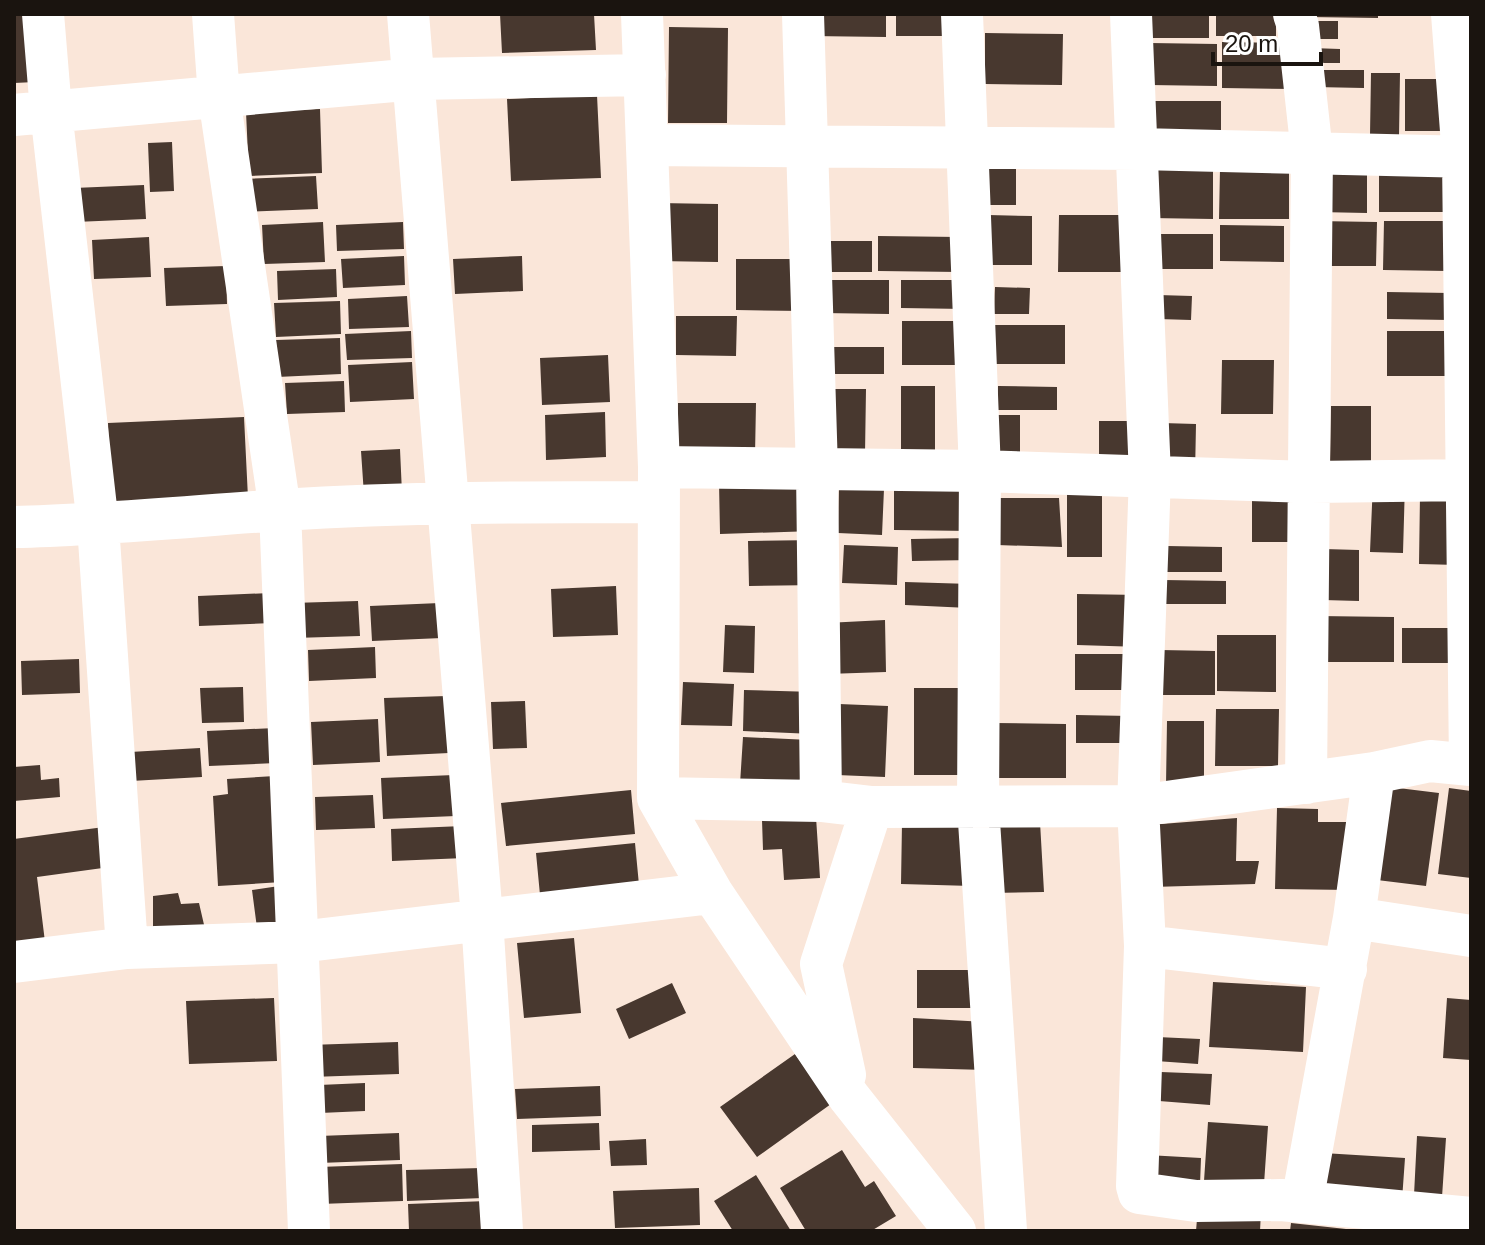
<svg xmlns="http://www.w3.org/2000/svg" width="1485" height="1245" font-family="Helvetica,sans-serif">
  <rect width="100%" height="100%" fill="#fae6d9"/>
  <path fill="#48382f" d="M14 14H32L35 82 14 83Z
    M500 14H594L596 50 502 53Z
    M811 14H886V37L811 36Z
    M896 14H957V36H896Z
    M1143 14H1209V38H1143Z
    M1216 14H1276V36H1216Z
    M1307 14H1378V18L1307 17Z
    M1317 21H1338V39H1317Z
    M669 27 728 28 727 123H668Z
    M985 33 1063 34 1062 85 985 84Z
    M1222 42 1296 43 1295 89 1222 88Z
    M1150 43 1217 44V86L1150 85Z
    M1311 48 1340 49V63H1311Z
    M1315 70H1364V88L1315 87Z
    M1371 73H1400L1399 136 1370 135Z
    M1405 79H1442L1441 131H1405Z
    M597 95 601 178 511 181 507 99Z
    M1155 101H1221V146L1155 145Z
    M320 109 322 173 249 176 246 112Z
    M172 142 174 191 150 192 148 143Z
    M980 156H1016V205H980Z
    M1379 163 1443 164V212H1379Z
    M1151 166 1213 167V219L1150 218Z
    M1220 169H1289V219H1219Z
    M1318 173H1367V213L1318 212Z
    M316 176 318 209 244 212 243 179Z
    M144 185 146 219 75 222 74 188Z
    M658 203 718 204V262L657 261Z
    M988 215 1032 216V265H988Z
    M1059 215H1128L1127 272H1058Z
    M1316 221 1377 222 1376 266H1316Z
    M1384 221H1449L1448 271 1383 270Z
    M323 222 325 262 264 264 262 225Z
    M403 222 404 249 337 251 336 225Z
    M1220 225 1284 226V262L1220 261Z
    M1157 234H1213V269H1156Z
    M878 236 959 237V272L878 271Z
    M149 237 151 277 94 279 92 240Z
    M820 241H872V272H820Z
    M404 256 405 285 343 288 341 259Z
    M522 256 523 291 455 294 453 259Z
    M736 259H803V311L736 310Z
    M226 266 227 304 166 306 164 268Z
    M336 269 337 297 278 300 277 271Z
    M822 280H889V314L822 313Z
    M901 280H966L965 309 901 308Z
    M995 287 1030 288 1029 314H994Z
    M1387 292 1450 293V320L1387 319Z
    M1158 295 1192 296 1191 320 1158 319Z
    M407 296 409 327 349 329 348 299Z
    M340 301 341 334 276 337 274 303Z
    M676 316H737L736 356 676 355Z
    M902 321H971V365H902Z
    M995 325H1065V364H995Z
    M411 331 412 358 347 360 345 334Z
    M1387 331H1456V376H1387Z
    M340 338 341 374 277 377 276 340Z
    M819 347H884V374H819Z
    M608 355 610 402 542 405 540 358Z
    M1222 360H1274L1273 414H1221Z
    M412 362 414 399 350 402 348 365Z
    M344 381 345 412 287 414 285 383Z
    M901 386H935V452H901Z
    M998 386 1057 387V410H997Z
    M826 389H866L865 454 826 453Z
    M678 403H756L755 455 677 454Z
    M1331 406H1371V465L1330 464Z
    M605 412 606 457 546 460 545 415Z
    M994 415H1020V458H993Z
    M244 417 248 498 111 503 108 423Z
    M1099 421H1137V467H1099Z
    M1162 423 1196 424 1195 475 1162 474Z
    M400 449 402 493 364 495 361 451Z
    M894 475 971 476V531L894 530Z
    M813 479 814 531 720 534 719 482Z
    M1373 482 1405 483 1403 553 1370 552Z
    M839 488 884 489 882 535 838 533Z
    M1252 489H1289V542H1252Z
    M1067 493H1102V557H1067Z
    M1420 495H1459L1458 565 1419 564Z
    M1000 498H1059L1062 547 997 545Z
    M972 538 973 560 912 561 911 539Z
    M817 540 818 585 749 586 748 541Z
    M844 545 898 547 897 585 842 583Z
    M1167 546 1222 547V572H1167Z
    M1324 549 1359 550V601L1323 600Z
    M1164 580 1226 581V604H1164Z
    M905 582 971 584 969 608 905 605Z
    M616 586 618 635 553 637 551 589Z
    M270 593 272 623 199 626 198 596Z
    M1077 594 1141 595V647L1077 645Z
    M358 601 360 636 294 638 292 603Z
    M440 603 442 638 372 641 370 606Z
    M1318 616 1394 617V662H1318Z
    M885 620 886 672 827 674 826 623Z
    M725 625 755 626 754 673 723 672Z
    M1402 628H1461V663H1402Z
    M1217 635H1276V692L1217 691Z
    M375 647 376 678 309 681 308 650Z
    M1160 650 1215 651V695H1160Z
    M1075 654H1141V690H1075Z
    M79 659 80 693 22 695 21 661Z
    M683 682 734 684 732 726 681 725Z
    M243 687 244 722 202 723 200 688Z
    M914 688H973V775H914Z
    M744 690 815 692 813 734 743 731Z
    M447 696 449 753 387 756 384 698Z
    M525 701 527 748 493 749 491 702Z
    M839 704 888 706 885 777 837 775Z
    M1216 709H1279L1278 766H1215Z
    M1076 715 1131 716V743H1076Z
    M378 719 380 762 313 765 311 722Z
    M1167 721H1204V785H1166Z
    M994 723 1066 724V778H993Z
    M275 728 276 763 209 766 207 731Z
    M743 737 810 740 807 787 740 784Z
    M200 748 202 777 131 781 130 752Z
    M40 765 41 780 59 778 60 797 14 801V767Z
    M454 775 456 816 383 819 381 778Z
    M275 776 282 882 218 886 213 796 228 794 227 779Z
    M1390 787 1439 793 1426 886 1377 880Z
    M1449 788 1471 791V878L1438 874Z
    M631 790 635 834 506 846 501 803Z
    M373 795 375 828 316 830 315 797Z
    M1277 808 1318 809V822H1351L1350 890 1275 889Z
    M816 817 820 878 784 880 782 849 763 850 762 820Z
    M1237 818 1236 861H1259L1255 884 1152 887 1149 825Z
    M989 820 1040 822 1044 892 990 893Z
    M902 823 973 825 972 886 901 884Z
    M463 826 465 858 392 861 391 829Z
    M104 827 110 867 37 877 45 942 14 946V839Z
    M635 843 639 885 540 895 536 853Z
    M286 885 292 924 257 928 252 890Z
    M178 893 181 904 199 903 205 929 153 931V896Z
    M574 938 581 1013 524 1018 517 943Z
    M917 970H980V1008H917Z
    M1213 982 1306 987 1303 1052 1209 1047Z
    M672 983 686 1013 629 1039 616 1009Z
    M274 998 277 1061 189 1064 186 1001Z
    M1447 998 1471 1000V1060L1443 1058Z
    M913 1018 986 1022V1070L913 1068Z
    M1157 1037 1200 1039 1198 1064 1156 1061Z
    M398 1042 399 1074 311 1077 309 1045Z
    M795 1054 831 1104 757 1157 720 1107Z
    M1161 1072 1212 1074 1210 1105 1159 1101Z
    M365 1083V1111L320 1113 319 1085Z
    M600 1086 601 1116 517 1119 515 1089Z
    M1208 1122 1268 1126 1264 1184 1204 1181Z
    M599 1123 600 1150 532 1152V1125Z
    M399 1133 400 1160 319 1163V1136Z
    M1417 1136 1446 1138 1442 1197 1414 1195Z
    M646 1139 647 1165 611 1166 609 1141Z
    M842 1150 865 1187 874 1181 896 1216 871 1231H806L780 1188Z
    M1323 1153 1405 1158 1402 1200 1321 1195Z
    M1147 1155 1201 1158 1200 1185 1146 1182Z
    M402 1164 403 1201 320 1204 319 1167Z
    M482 1168 483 1198 407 1201 406 1170Z
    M756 1175 791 1231H733L714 1201Z
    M699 1188 700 1225 615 1228 613 1191Z
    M487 1201 488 1231H409L408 1204Z
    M1198 1207 1261 1211 1260 1231H1196Z
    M1291 1223 1346 1229V1231H1290Z"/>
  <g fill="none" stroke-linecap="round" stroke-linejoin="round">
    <path stroke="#fff" stroke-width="42" d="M43 14 51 111 98 525 127 948
      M213 14 219 97 280 510 309 1231
      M408 14 482 918 502 1231
      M642 14 659 467 658 798 712 893 849 1097 955 1231
      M803 14 817 470 821 801
      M962 14 980 471 978 806 1006 1231
      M1131 14 1150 476 1138 806 1145 946 1137 1186 1139 1193 1196 1201 1281 1200 1471 1218
      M1294 14 1298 26 1312 153 1306 783
      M1452 14 1463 157 1470 765
      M14 115 416 79 645 75
      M647 145 1139 149 1471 157
      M659 467 980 471 1311 482 1471 480
      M14 527C103 525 192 516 281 510 406 502 532 502 657 502
      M658 798 821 801 872 807 1138 806 1374 773 1430 761 1471 765
      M1354 918 1471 936
      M1145 946 1346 969
      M14 962 127 948 299 942 712 893
      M845 1075 821 964 872 807
      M1302 1202 1354 918 1374 773"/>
  </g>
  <rect width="1485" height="1245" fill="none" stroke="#1a140f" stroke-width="32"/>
  <path d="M1213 52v12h108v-12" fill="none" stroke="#1a140f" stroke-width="4"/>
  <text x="1225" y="52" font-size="24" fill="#1a140f" stroke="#ffffff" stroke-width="6" paint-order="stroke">20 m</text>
</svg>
